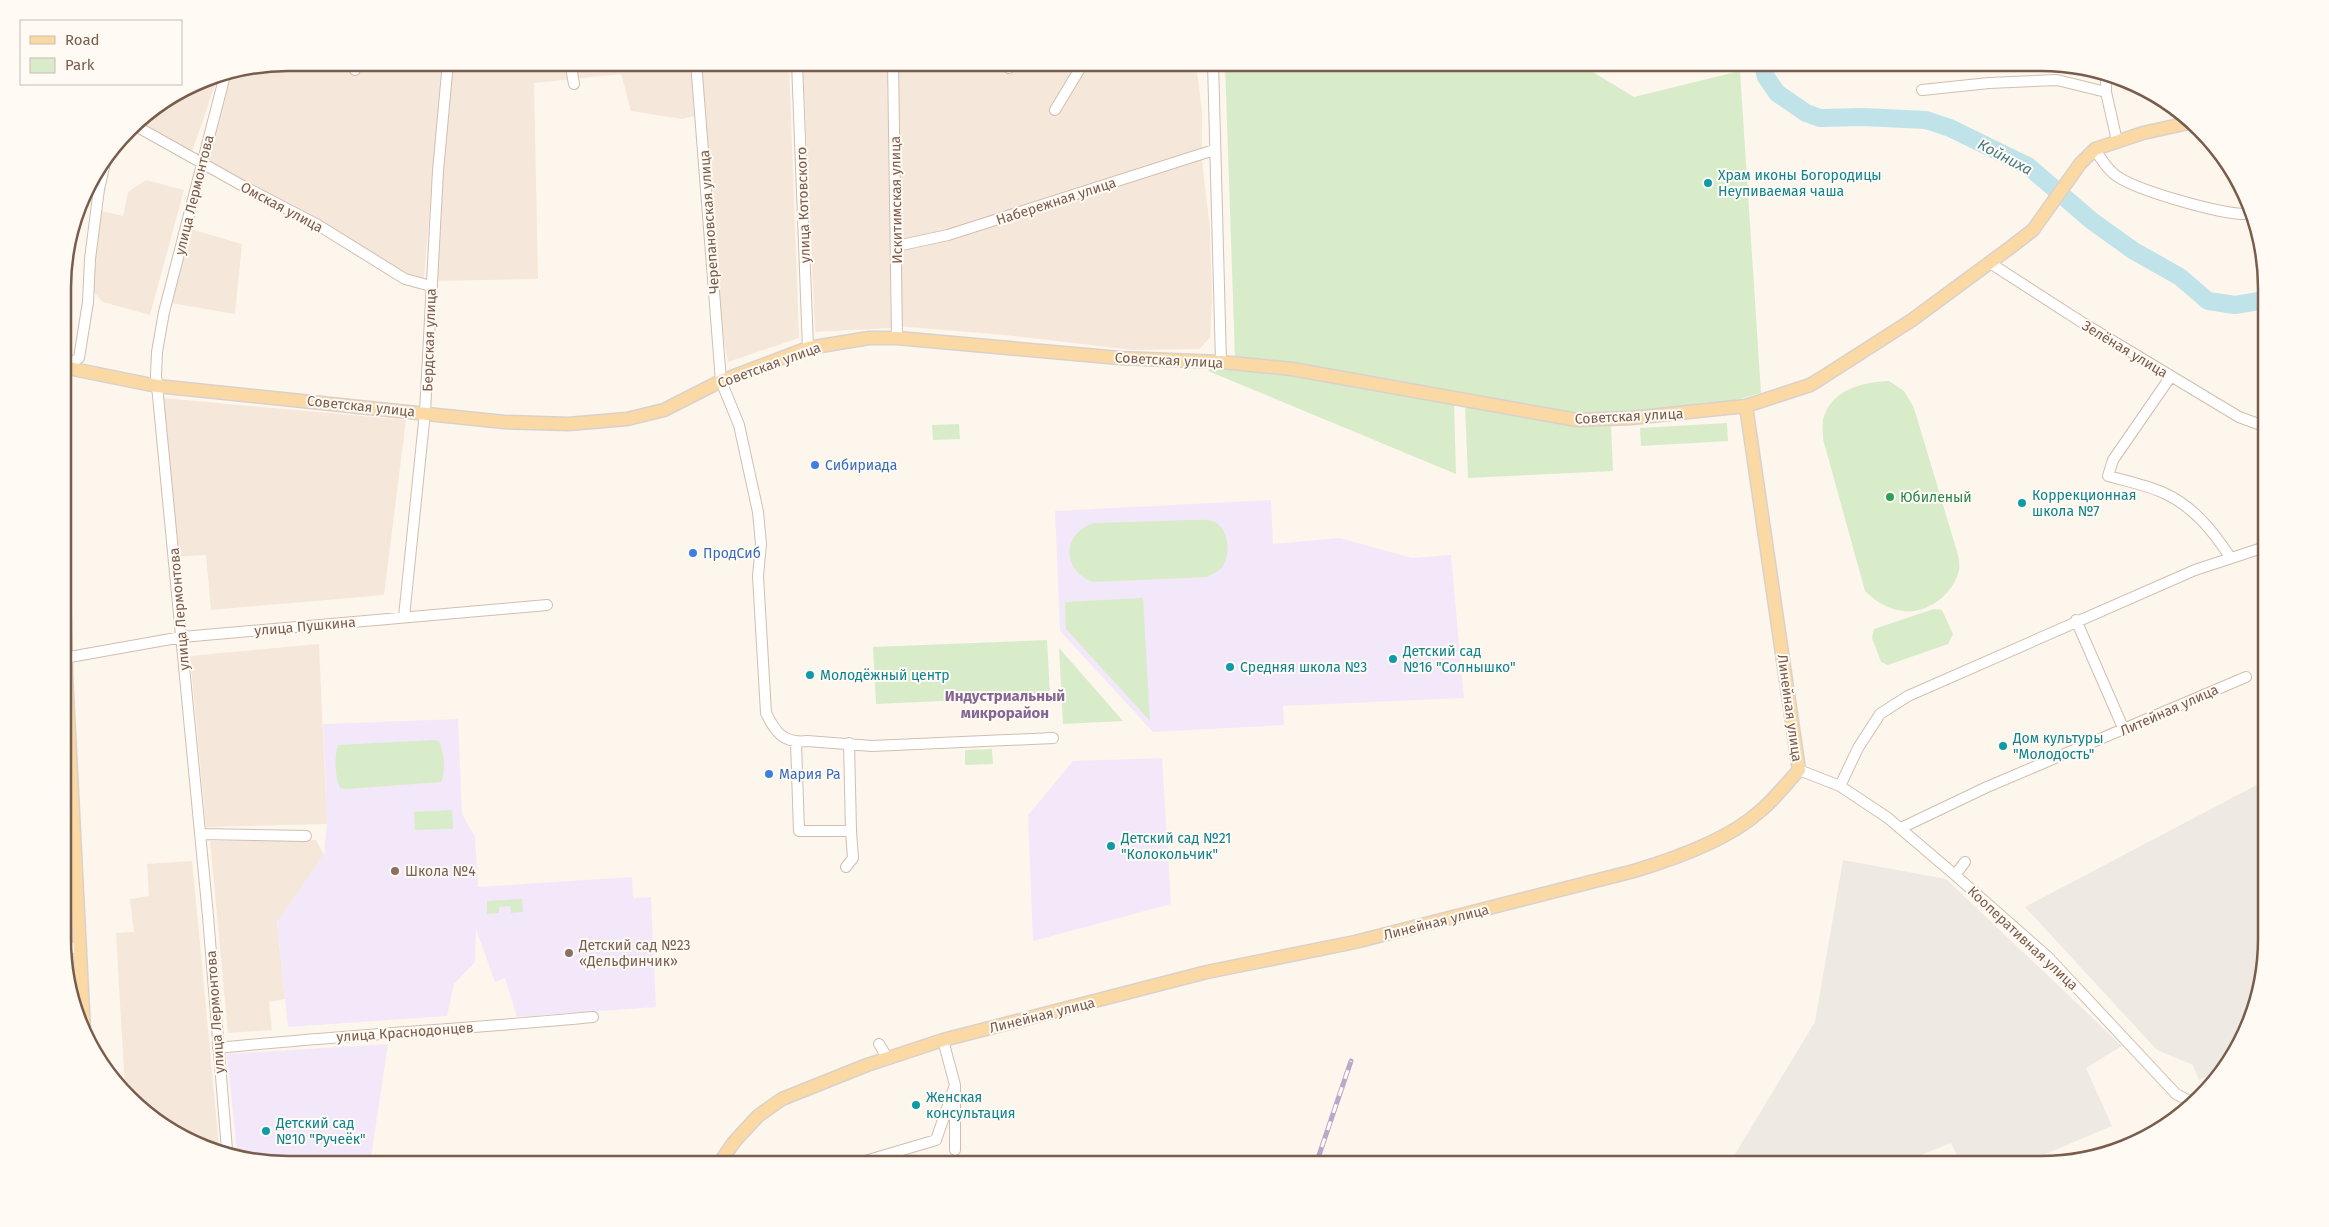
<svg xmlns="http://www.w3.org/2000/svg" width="2329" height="1227" font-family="'Fira Sans',sans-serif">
  <rect width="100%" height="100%" fill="#fdf6ec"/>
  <path fill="#f5e8da" d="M288 63H442L424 278 402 274 201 159 223 76Z
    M446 63H789L799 338 728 362 722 328 699 115 682 119 631 111 621 74 534 83 538 279 430 281Z
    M803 63H887L891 328 815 332Z
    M891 63H1196L1202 111V161L1210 228 1212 300 1210 338 1199 349 1132 350 1005 335 896 326Z
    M218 76 192 152 136 122 202 80Z
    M146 180 184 190 150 315 103 302 90 288 102 211 123 216 128 192Z
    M183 227 242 244 235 314 165 302Z
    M75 228 69 265 68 288 63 287V273Z
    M163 398 406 420 384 595 211 610 206 555 168 557 154 412Z
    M319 644 327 824 206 827 190 656Z
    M316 840 324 855 277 923 285 999 269 1002 272 1030 228 1033 210 841Z
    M192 861 205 996 219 1148 188 1141 125 1089 116 933 134 932 130 899 149 896 147 864Z"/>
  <path fill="#efe9e4" d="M2266 780V939L2243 1039 2215 1080 2213 1081 2210 1075 2199 1080 2193 1065 2157 1050 2025 907Z
    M1843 860 1946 879 2122 1046 2086 1068 2112 1126 2022 1164H1961L1951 1143 1898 1164H1729L1815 1022Z"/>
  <path fill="#f3e8fa" d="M1271 500 1273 544 1340 538 1412 558 1451 555 1464 698 1283 706 1284 725 1153 732 1060 631 1055 511Z
    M458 719 462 814 475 837 478 887 632 877 633 898 651 897 656 1007 517 1017 505 978 495 982 476 929 475 962 454 984 447 1016 288 1027 277 923 324 854 327 824 323 724Z
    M1162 758 1171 904 1033 941 1028 815 1073 761Z
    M388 1044 370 1164H288L237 1152 227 1054Z"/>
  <path fill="#d8ecc9" d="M1225 63H1578L1634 97 1740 71 1761 393 1719 405 1580 417 1324 368 1279 361 1235 358Z
    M1212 366 1297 376 1454 403 1456 474 1208 371Z
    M1889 381 1904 391 1914 408 1958 555C1959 559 1960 565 1959 570 1953 597 1921 619 1894 609 1882 606 1874 599 1865 591L1823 439C1823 433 1822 426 1823 420 1830 390 1862 382 1889 381Z
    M1465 407 1578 427 1611 425 1613 471 1468 478Z
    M1727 423 1728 441 1641 446 1640 428Z
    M959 424 960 439 933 440 932 425Z
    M1192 520C1198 520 1207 519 1212 521 1229 526 1231 553 1223 566 1220 571 1212 574 1207 577L1093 582C1062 571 1061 533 1094 523Z
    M1143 598 1150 721 1066 629 1065 602Z
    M1934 609 1942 610 1953 634 1948 644 1888 665 1881 662 1872 638 1874 629Z
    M1047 640 1050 696 876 704 873 647Z
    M1059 648 1123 721 1063 724Z
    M434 740 439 741C444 751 446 773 441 782L347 789 340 788C335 777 334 756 338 745Z
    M992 749 993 764 965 765V750Z
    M452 810 453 829 415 830 414 812Z
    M522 899 523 912 511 913 510 906 499 907V913L487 914V901Z"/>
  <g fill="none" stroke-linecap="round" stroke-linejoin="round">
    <path stroke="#bfe3e8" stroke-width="18" d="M1762 62 1766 77 1777 93 1806 113 1820 118 1863 117 1926 120 1950 128 2028 166 2092 221 2134 251 2180 277 2208 301 2235 305 2265 300"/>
    <defs>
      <path id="minor" d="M570 62 574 84
        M696 62 721 381 739 425 758 512 761 544 758 576 766 713C775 732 784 744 807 741L872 746 1053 738
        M797 62 808 348
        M893 62 897 338
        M1213 62 1221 362
        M1009 68 1011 62
        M355 70 356 62
        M225 75 164 312 157 352 156 375 208 916 227 1150
        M2106 78V92L2117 141
        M1922 90 1989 83 2057 80 2106 92
        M1055 110 1084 62
        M134 125 243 186 318 225 405 279 431 286
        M2095 149C2100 158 2106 167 2114 174 2133 190 2223 215 2248 214
        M897 246 948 235 1214 150
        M1990 263 2083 323 2239 417 2261 425 2265 423
        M63 367 79 358 88 302 90 259 99 189 105 163
        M2171 376 2113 460 2108 476C2126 481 2147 485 2164 493 2193 506 2213 531 2230 557
        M404 617 425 412 438 171 448 62
        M2076 620 2124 730
        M64 658 182 637 547 605
        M796 742 799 831H851L849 743
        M1799 770 1840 786 1888 818 1955 875 2048 957 2176 1094 2193 1103
        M1840 786 1858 748 1880 714 1908 696 2195 570 2265 547
        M1901 828 1987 787 2246 677
        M200 834 306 836
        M846 867 853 858 851 831
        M1955 875 1965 862
        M64 949 78 947
        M943 1040 955 1085V1150
        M879 1044 888 1059
        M218 1048C342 1035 468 1029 593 1017
        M855 1164 936 1140 955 1085"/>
      <path id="major" d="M63 367 157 386 504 422 568 424 627 419 664 410 721 381 808 348 869 338H897L1120 358 1221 362 1292 369 1577 420 1631 418 1746 406 1810 385 1820 379 1912 320 2011 247 2033 230 2080 164 2095 149 2143 133 2193 122
        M64 586 66 675 84 1032
        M719 1164 734 1142 758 1116 782 1099 867 1065 943 1040 1207 972 1355 942 1634 871C1674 859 1728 840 1759 812 1774 800 1786 784 1799 770L1746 406"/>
    </defs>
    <use href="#minor" stroke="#d1beb0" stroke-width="12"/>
    <use href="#major" stroke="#dad1cd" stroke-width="15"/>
    <use href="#minor" stroke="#fff" stroke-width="10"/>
    <use href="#major" stroke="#fbd9a5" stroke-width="12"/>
    <defs>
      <path id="rail" d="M1316 1164 1351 1061"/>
    </defs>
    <use href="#rail" stroke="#b9a8c9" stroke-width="5"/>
    <use href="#rail" stroke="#fffaf3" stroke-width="3" stroke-dasharray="9" stroke-linecap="butt"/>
  </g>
  <g fill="#0f9aa8" stroke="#fffaf3" stroke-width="2">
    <circle cx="1708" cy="183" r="5"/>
    <circle cx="2022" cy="503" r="5"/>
    <circle cx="1393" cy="659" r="5"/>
    <circle cx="1230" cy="667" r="5"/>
    <circle cx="810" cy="675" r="5"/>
    <circle cx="2003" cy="746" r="5"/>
    <circle cx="1111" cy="846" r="5"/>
    <circle cx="916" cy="1105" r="5"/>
    <circle cx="266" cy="1131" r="5"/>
  </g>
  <g fill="#3f7fe0" stroke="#fffaf3" stroke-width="2">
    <circle cx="815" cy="465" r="5"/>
    <circle cx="693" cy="553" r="5"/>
    <circle cx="769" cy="774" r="5"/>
  </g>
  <circle fill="#2e9e5b" stroke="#fffaf3" stroke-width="2" cx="1890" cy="497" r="5"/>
  <g fill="#8d6e63" stroke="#fffaf3" stroke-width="2">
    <circle cx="395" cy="871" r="5"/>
    <circle cx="569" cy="953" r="5"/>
  </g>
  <g text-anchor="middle" stroke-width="4" stroke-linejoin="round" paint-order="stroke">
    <g font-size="14" fill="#0d838f" stroke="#fffaf3" text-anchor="start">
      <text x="1718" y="180">Храм иконы Богородицы<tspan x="1718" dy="16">Неупиваемая чаша</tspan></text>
      <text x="2032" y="500">Коррекционная<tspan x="2032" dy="16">школа №7</tspan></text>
      <text x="1403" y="656">Детский сад<tspan x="1403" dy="16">№16 "Солнышко"</tspan></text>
      <text x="1240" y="672">Средняя школа №3</text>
      <text x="820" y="680">Молодёжный центр</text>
      <text x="2013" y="743">Дом культуры<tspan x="2013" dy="16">"Молодость"</tspan></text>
      <text x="1121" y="843">Детский сад №21<tspan x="1121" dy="16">"Колокольчик"</tspan></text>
      <text x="926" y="1102">Женская<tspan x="926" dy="16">консультация</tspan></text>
      <text x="276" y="1128">Детский сад<tspan x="276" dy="16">№10 "Ручеёк"</tspan></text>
    </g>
    <g font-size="14" fill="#7a5c4d" stroke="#fffaf3">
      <text transform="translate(194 195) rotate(-76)" y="5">улица Лермонтова</text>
      <text transform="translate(896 200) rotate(-91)" y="5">Искитимская улица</text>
      <text transform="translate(1056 201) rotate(-18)" y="5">Набережная улица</text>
      <text transform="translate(803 205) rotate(-92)" y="5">улица Котовского</text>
      <text transform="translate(282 207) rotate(28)" y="5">Омская улица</text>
      <text transform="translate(709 222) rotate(-94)" y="5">Черепановская улица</text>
      <text transform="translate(429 340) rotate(-88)" y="5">Бердская улица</text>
      <text transform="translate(2125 349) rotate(31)" y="5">Зелёная улица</text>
      <text transform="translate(1169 360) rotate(3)" y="5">Советская улица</text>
      <text transform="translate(769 365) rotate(-20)" y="5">Советская улица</text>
      <text transform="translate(361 406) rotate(6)" y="5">Советская улица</text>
      <text transform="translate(1629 416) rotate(-3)" y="5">Советская улица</text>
      <text transform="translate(179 609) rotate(-95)" y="5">улица Лермонтова</text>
      <text transform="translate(305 626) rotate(-5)" y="5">улица Пушкина</text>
      <text transform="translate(1790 708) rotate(82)" y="5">Линейная улица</text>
      <text transform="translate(2169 710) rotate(-24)" y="5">Литейная улица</text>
      <text transform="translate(1436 922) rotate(-14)" y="5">Линейная улица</text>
      <text transform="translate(2023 938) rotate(43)" y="5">Кооперативная улица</text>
      <text transform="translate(215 1012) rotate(-94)" y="5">улица Лермонтова</text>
      <text transform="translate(1042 1015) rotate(-14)" y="5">Линейная улица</text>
      <text transform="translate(405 1032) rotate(-4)" y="5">улица Краснодонцев</text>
    </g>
    <g font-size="14" fill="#366cbe" stroke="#fffaf3" text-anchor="start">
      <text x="825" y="470">Сибириада</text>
      <text x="703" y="558">ПродСиб</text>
      <text x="779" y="779">Мария Ра</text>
    </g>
    <g font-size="14" fill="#27864d" stroke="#fffaf3" text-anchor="start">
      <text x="1900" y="502">Юбиленый</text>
    </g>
    <g font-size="14" fill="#785e54" stroke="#fffaf3" text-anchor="start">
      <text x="405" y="876">Школа №4</text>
      <text x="579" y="950">Детский сад №23<tspan x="579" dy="16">«Дельфинчик»</tspan></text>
    </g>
    <g font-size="15" font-style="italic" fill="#437c86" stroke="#fffaf3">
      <text transform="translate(2005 157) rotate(28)" y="5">Койниха</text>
    </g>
    <g font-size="15" font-weight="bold" fill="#846695" stroke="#fffaf3">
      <text x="1005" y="701">Индустриальный<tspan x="1005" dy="17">микрорайон</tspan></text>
    </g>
  </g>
  <path d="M0 0H2329V1227H0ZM288 71H2041A217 217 0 0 1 2258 288V939A217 217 0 0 1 2041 1156H288A217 217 0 0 1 71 939V288A217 217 0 0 1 288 71Z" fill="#fffaf3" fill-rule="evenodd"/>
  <path fill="none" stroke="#7a5c4d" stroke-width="2.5" d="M288 71H2041A217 217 0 0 1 2258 288V939A217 217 0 0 1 2041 1156H288A217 217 0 0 1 71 939V288A217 217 0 0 1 288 71Z"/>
  <rect x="20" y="20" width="162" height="65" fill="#fffaf3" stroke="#cabbb1"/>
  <rect x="30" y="36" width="25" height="8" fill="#fbd9a5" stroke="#cabbb1"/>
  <text x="65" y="45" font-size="15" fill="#7a5c4d">Road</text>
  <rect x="30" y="58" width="25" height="15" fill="#d8ecc9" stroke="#cabbb1"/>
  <text x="65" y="70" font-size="15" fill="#7a5c4d">Park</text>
</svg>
